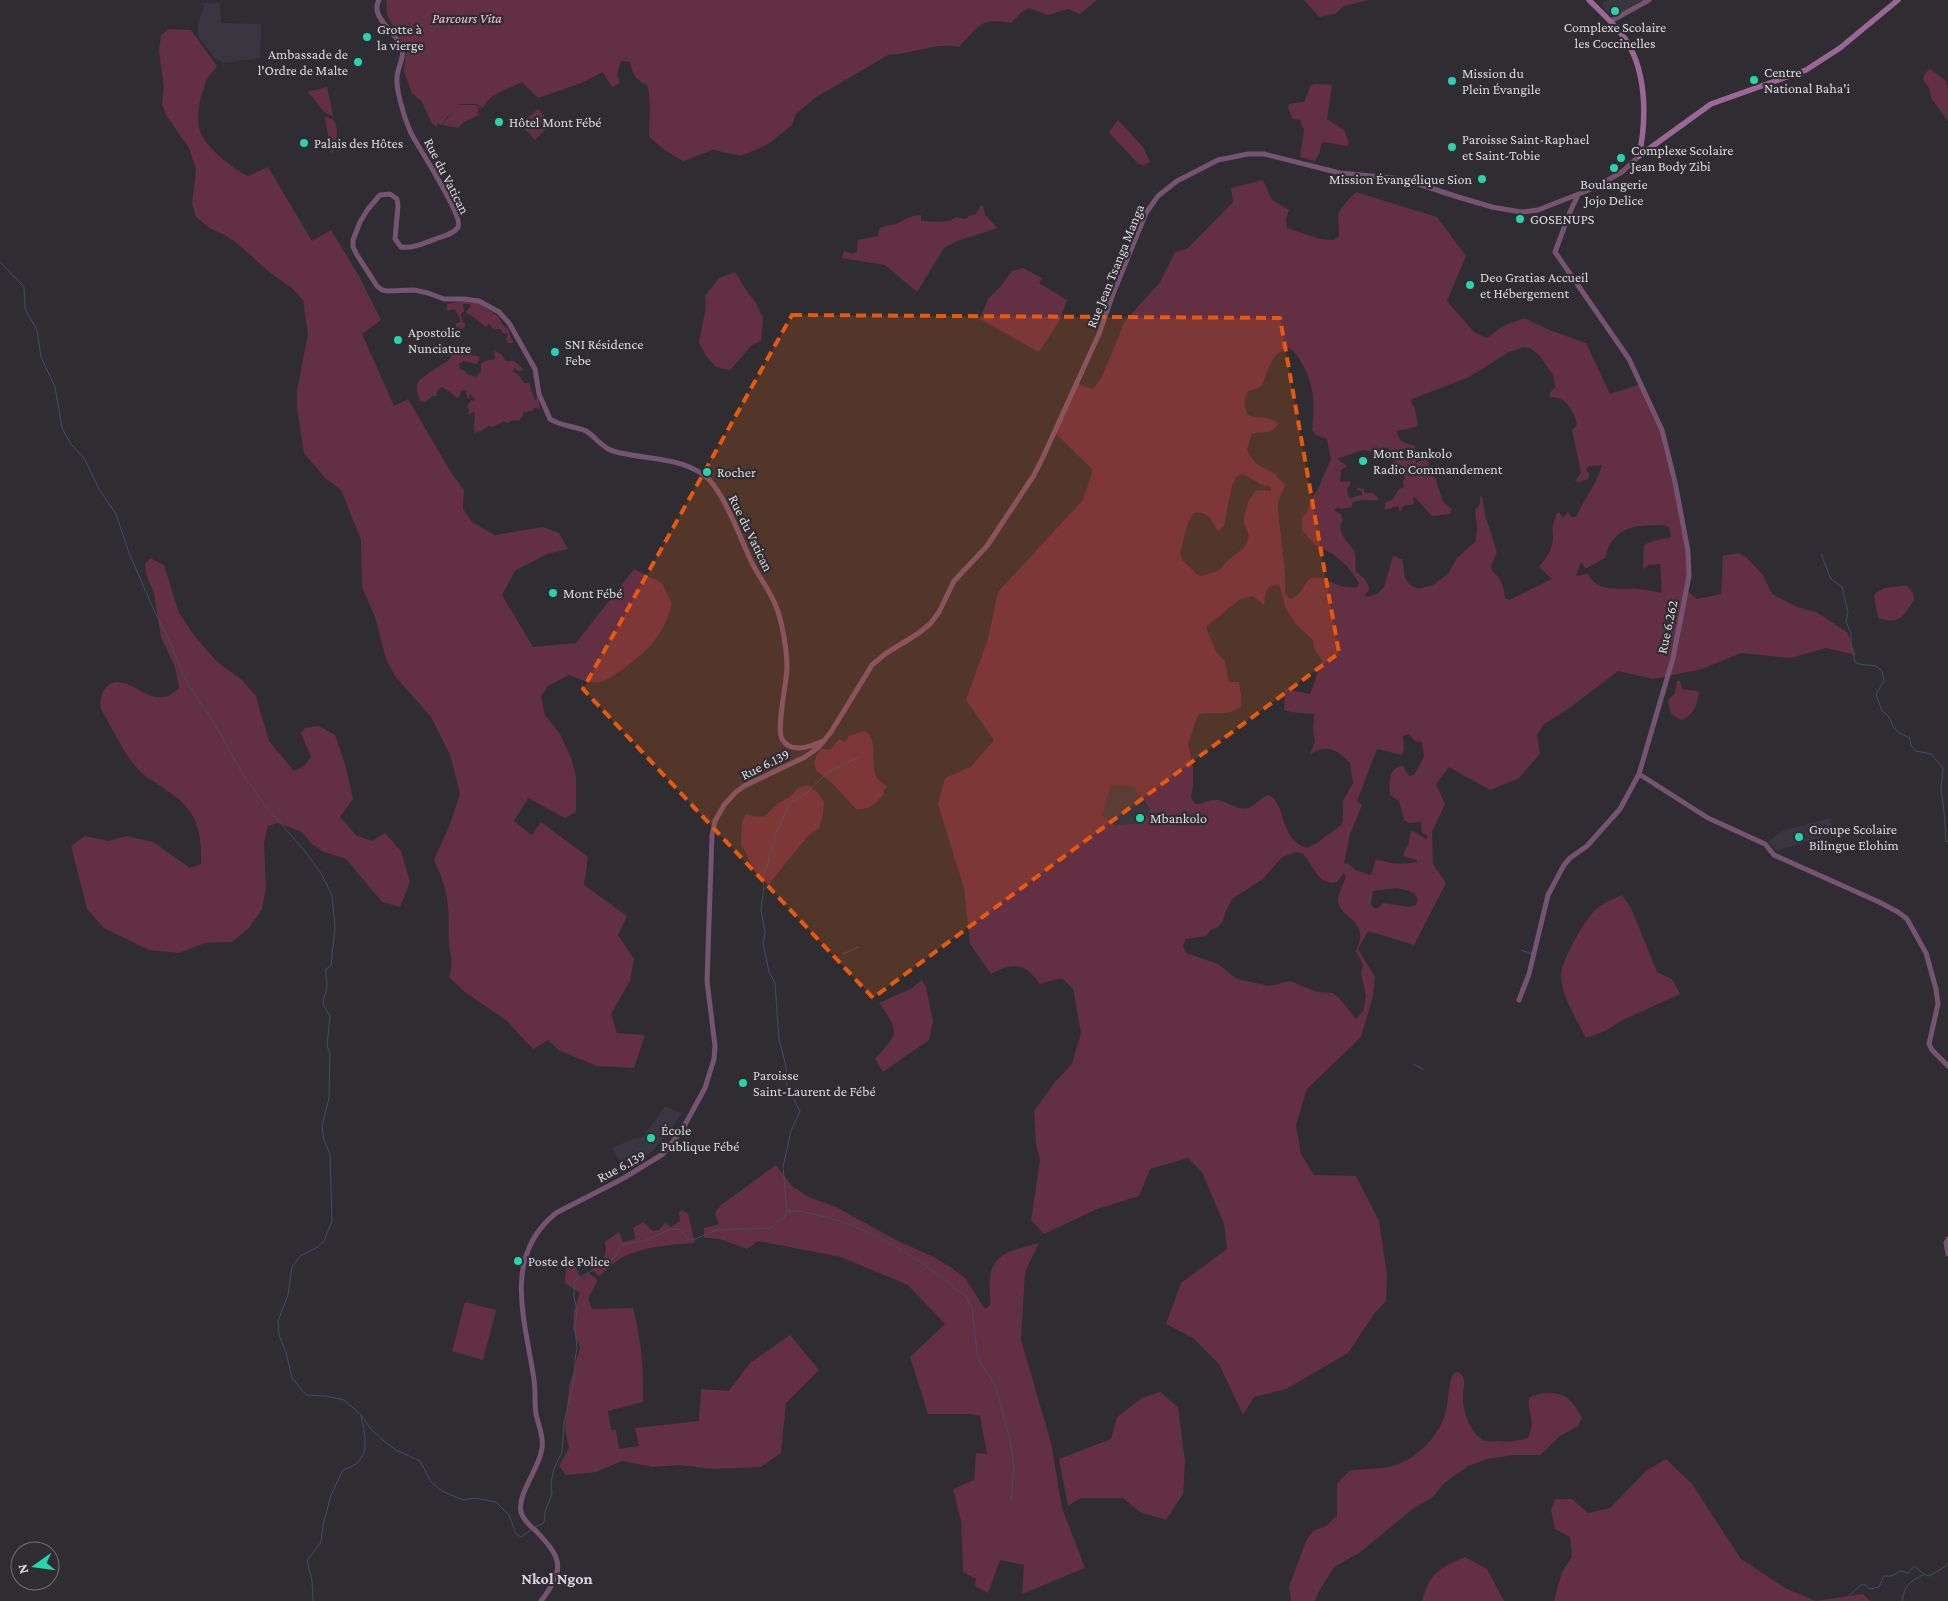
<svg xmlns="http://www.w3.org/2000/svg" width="1948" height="1601" font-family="'Crimson Pro',serif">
  <rect width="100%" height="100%" fill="#2f2d32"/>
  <path fill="#3a3640" d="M1607 0H1642L1616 16H1610L1601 4Z
    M205 3H220L221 23 261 24 260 58 224 63 214 57 200 39 198 33V23Z
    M1111 785 1133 787 1150 810 1142 823 1113 825 1102 815Z
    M1830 818 1834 833 1777 851 1768 842 1782 831Z
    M665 1106 682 1114 652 1152 625 1169 612 1148 633 1139 643 1137Z"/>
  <path fill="#632f43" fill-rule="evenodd" d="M386 0H1097L1080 14 1068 9 1048 15 1029 8 1023 11 1011 23C980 17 979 26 959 47 936 42 912 54 888 55L815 98 796 114 792 125 767 145 741 156 713 150 683 161 666 151 649 137 650 107 648 86C634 78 634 76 630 62L621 61 617 74 620 83 612 87 603 72 581 83 538 98 522 82C507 90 491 92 483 108L476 104H460L441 125 438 123 436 127 431 122 422 102 412 93 409 85 404 72 406 52 399 35 387 15Z
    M1304 0H1369L1344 6 1335 14 1319 17Z
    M169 29 191 30 217 66C214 72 208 75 206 81 201 94 196 114 199 128 203 146 232 168 248 176L268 167 312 241 331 230 359 276 381 320 362 334 394 406 408 399 452 474 464 490 463 509 472 522 495 535 543 527 559 533 568 549 547 554 515 571 502 595 533 647 576 643 634 569 662 583 672 604C663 636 649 650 623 669 616 673 608 681 599 682 590 684 577 678 569 675L548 686 541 696 545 715 560 734 571 758 576 776V812L565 818 528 798 514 821 532 835 541 822 588 857 584 885 627 916 618 935 634 959 630 981 611 1014 617 1033 645 1035 634 1068 597 1066 560 1051 548 1040 533 1049 506 1020 465 992 449 977C454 960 450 959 449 943 448 925 450 906 445 889 443 879 438 869 434 860L450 824 460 794 450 755 431 717 395 676 386 659 375 617 362 587 361 540 341 490 326 479 304 453 297 408V391L308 334 303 300 293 289 268 271 238 244 225 235 211 229 196 217 192 204 196 169 189 148 166 115 162 103 164 87 159 51 161 35Z
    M1930 69 1945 80 1948 86V121L1931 98 1929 88 1923 80 1925 73Z
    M1316 84 1332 85 1327 119 1344 130 1349 142 1347 146 1324 142 1321 144 1320 152 1315 161 1300 157 1304 130 1300 120 1293 119 1288 108 1289 104 1304 102 1311 85Z
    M327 87 333 115V116C319 112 318 100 307 92Z
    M460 105H476L483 109 479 108 477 113 482 116 478 115C471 120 466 119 458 128L442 125 446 118Z
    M538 109 551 124 535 140 520 124Z
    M325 117C343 118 336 142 333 153H331Z
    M1118 120 1143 147 1150 162 1144 165 1138 164C1129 152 1118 144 1109 132Z
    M1263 180 1272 200 1289 210 1286 219 1287 228 1320 239 1334 240 1339 236 1338 214 1346 202 1356 192 1437 217 1466 256 1447 301 1474 332 1487 338 1503 326 1524 318 1552 331 1586 343 1610 394 1641 384 1662 430 1688 551 1687 591 1697 599 1721 594 1723 556 1738 553 1747 558 1763 575 1772 594 1797 607 1816 612 1847 632 1856 655 1826 648 1791 658 1741 653 1702 669 1653 679 1618 671 1568 709 1544 724 1537 735 1540 754 1518 779 1490 790 1449 767 1436 784 1445 804 1432 832 1433 864 1446 883 1414 945 1368 931 1358 949 1375 977 1373 996 1361 1037 1307 1089 1296 1125 1301 1154 1314 1175 1356 1176 1379 1221 1387 1275 1386 1301 1374 1314 1348 1353 1286 1389 1254 1397 1243 1415 1219 1364 1193 1338 1166 1324 1181 1283 1227 1249 1224 1224 1202 1172 1188 1158 1150 1169 1139 1196 1097 1209 1044 1234 1031 1220 1040 1160 1036 1145 1034 1111 1055 1082 1072 1064 1081 1033 1073 989 1063 979H1058L1040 984C1025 964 1014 961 991 974L970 944 964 888 938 804 945 778 971 767 994 740 966 700 988 639 998 592 1083 500 1093 470 1054 432 1076 383 1093 389 1101 379 1125 321 1160 282 1175 252 1187 249 1233 202 1231 188ZM1524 347 1530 348 1539 355 1553 375 1555 387 1550 393V397C1553 398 1555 397 1558 398 1568 400 1576 417 1577 425L1572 430 1581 473 1575 481 1579 482 1588 479 1589 474 1586 470 1589 466 1602 465C1597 484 1584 499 1576 517H1571L1568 512 1563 518 1559 512 1556 514C1556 519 1554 520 1553 525 1552 529 1553 534 1553 538 1553 549 1546 558 1539 567L1552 579 1509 600 1505 598C1504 588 1501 577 1492 571L1491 566 1497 552 1486 518 1482 496 1480 497V504L1475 510 1477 528 1476 541 1457 558 1448 574 1433 585 1419 589C1399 581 1407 574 1402 559L1393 556 1384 587 1377 594 1367 597 1365 595 1369 590C1369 582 1362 576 1356 572 1355 565 1357 557 1354 551 1349 541 1343 542 1340 526L1343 520 1341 514 1334 510 1337 507 1341 509 1352 507V503C1364 498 1367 501 1378 500V498L1373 493H1365L1363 488 1361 489 1357 487V490L1362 491V495L1349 498 1347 489 1350 485V481L1340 482 1341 470 1346 467V465L1337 459 1363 450 1379 453 1383 451 1382 447 1388 448 1396 465H1401L1405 478 1403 481 1404 487 1398 490 1392 500 1385 503V510L1398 506 1400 512 1403 506 1414 504 1413 498 1415 497 1432 516 1450 514 1452 509 1443 502 1435 477 1430 475 1431 469 1426 458 1416 463V461L1420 457 1415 450V446C1406 443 1398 443 1397 431L1415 427 1418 424 1415 409 1411 402 1412 399 1469 377 1509 352ZM1289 348C1297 353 1299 359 1304 367 1315 390 1315 405 1312 430L1316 435 1327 439 1331 459 1317 491 1312 497 1307 512 1302 518V530L1315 545 1333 554 1348 567 1359 583 1357 587C1341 591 1322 574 1312 578 1303 581 1305 594 1290 599L1285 593V573L1278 510V502L1285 485C1281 481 1277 476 1273 473 1261 466 1252 464 1247 449L1252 434C1261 430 1272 436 1278 424 1266 413 1258 421 1247 414 1244 405 1244 400 1248 391L1258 388 1262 385C1269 369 1271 352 1289 348ZM1243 474 1260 484 1271 487V491L1256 490 1249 500 1244 516V524L1249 535 1246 546 1227 561 1220 570 1202 576 1198 575 1182 560 1180 553 1188 523 1194 513C1208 510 1211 520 1218 531L1224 526 1232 485 1237 476ZM1662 525 1669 527 1671 537C1662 539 1653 540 1644 545L1643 567 1644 569 1648 565 1660 564 1662 593C1654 591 1646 590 1638 589 1620 588 1597 593 1588 574L1576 576 1581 562 1585 568H1587L1605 558C1607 554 1607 550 1609 546 1622 524 1639 526 1662 525ZM1279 584 1286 609 1295 623 1313 640 1314 648 1322 661C1317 672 1315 683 1310 694L1285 689 1284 710 1291 712 1314 714 1313 731 1315 742 1310 754C1329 744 1336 749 1350 763L1353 783 1343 801V821L1341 825 1317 843 1307 848C1279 840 1287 805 1269 795 1261 797 1256 805 1248 808 1237 811 1228 802 1218 800 1209 798 1204 805 1195 804L1191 798 1193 786V767L1188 744 1197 717 1200 714C1215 712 1228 716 1241 707V694L1239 682H1229L1225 661 1216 652 1206 627 1240 599 1253 596 1264 605 1266 590 1271 586ZM1409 734 1415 741 1422 742 1424 757 1414 775 1409 776 1403 766C1388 767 1389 784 1390 795L1399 801 1404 820 1409 823 1421 822 1422 833 1428 836 1426 839 1411 830 1408 846 1406 847 1403 856 1417 860V862C1401 865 1390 864 1376 859L1371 875 1355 870 1350 865 1344 863 1350 834 1362 805 1357 801 1377 749 1402 755 1404 749 1403 736ZM1111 785 1133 787 1150 809 1142 823 1114 825 1102 815ZM1296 852 1303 854C1314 865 1317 886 1337 882L1344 873 1346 876C1344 883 1339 892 1338 899 1337 916 1363 918 1360 939 1360 943 1357 947 1356 951L1363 965 1361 973 1366 996 1363 1011 1356 1019 1339 998 1333 993 1317 992 1290 981 1270 986 1237 979 1218 964 1186 953 1183 946 1186 939 1206 936 1211 930 1218 927 1223 921 1225 913 1232 899 1263 879 1282 857ZM1397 888C1406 890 1422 892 1416 905L1409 907 1383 903 1378 908H1374L1371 904 1373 891Z
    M983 205 985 215 998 228 957 241 944 248 917 292 885 265 841 258 844 251 853 254 857 251 858 240 878 236 879 229C885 224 892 226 898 223 908 218 909 216 921 215V221L941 222 949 221 956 217 966 219 969 216 976 214 980 206Z
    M1023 268 1042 278 1039 283 1067 300 1060 320 1039 352 980 319 988 299 1001 286 1012 271Z
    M735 272 746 290 756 303 763 318 761 341 752 345 730 370 716 367 706 356 699 342 706 307 705 296 719 278Z
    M465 301 478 303 498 316 503 325 508 329 513 343H508L506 339 508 334 503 333 500 329H494L489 324 486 327 474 317 467 314 466 311 471 306 470 304H463L464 311 461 314 463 323H465V326L463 329 456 327V323L461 322 455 309 447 311V304Z
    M494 350 501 354 506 361H514L522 368 523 370 519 371 514 368 513 372 518 374 524 383H529L535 400 538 397 540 409 534 408 532 411 524 412 522 417 518 421 513 420 507 423 504 421 493 427 489 426 481 431 474 433C473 426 475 420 475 412L468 414 469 410 467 406 471 400 473 401 475 399 470 394 469 399 467 398 466 390 461 391 459 397 457 398 446 389 442 387 437 391 436 396H433L425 402 420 401C418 396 416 389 417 385 419 377 442 365 448 361 450 359 451 356 452 354L463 353 480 357 477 364 463 361 459 364 460 369 465 371 467 374 476 377 481 371V364L485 361 495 359Z
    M150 558 164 565 179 613 194 635 217 662 242 680 256 696 269 741 294 771 304 766 311 757 301 733 305 728 319 726 335 735 345 764 353 799 340 817 357 836 372 841 385 833 401 851 410 882 400 907 382 902 346 859 322 851 312 844 302 832 278 823 268 826 264 843 266 888 262 909 249 928 232 942 205 943 179 953 149 950 104 928 87 909 71 846 85 836 108 841 127 836 153 842 190 868 201 864C202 827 196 810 165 789 157 783 146 778 140 771 123 754 113 729 101 709 98 698 105 682 117 682 139 682 155 712 179 688L175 667 161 637 154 594 146 574 145 564Z
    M1906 585 1913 593 1914 600C1903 617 1900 625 1878 618L1874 596C1881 585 1894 588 1906 585Z
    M1677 680 1680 681 1682 689 1697 691 1699 693C1697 705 1694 716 1681 720L1671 714 1668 700 1675 693Z
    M865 731C879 741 870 762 876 776 878 781 883 783 887 787L883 792 884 794C875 804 870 810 856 809L834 785 816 770 814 763 817 754 821 749 830 750 839 739 845 742 849 736Z
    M808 785 817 792 824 802 823 814 819 828 808 836 769 884 759 879 741 844 742 822 746 814 759 817 765 816 778 803 790 797 798 788Z
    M1622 895 1631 908 1657 972 1672 979 1680 994 1621 1021 1605 1031 1586 1038C1576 1019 1563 999 1561 977 1559 964 1585 920 1595 910 1603 903 1613 899 1622 895Z
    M922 980 926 987 933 1021 929 1040 883 1072 875 1059C899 1032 900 1033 879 1003L912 988Z
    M776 1165 792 1186 809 1197 836 1207 898 1241 934 1257 949 1266 965 1278 985 1309 990 1305C991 1296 989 1286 990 1277 993 1251 1019 1249 1039 1243L1025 1272 1021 1340 1051 1443 1062 1508 1085 1568 1022 1594 1024 1565 1000 1560 988 1593 975 1586 976 1579 963 1572 961 1521 953 1489 974 1480 976 1453 987 1454 980 1416 969 1414H928L910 1357 945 1324 908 1285 841 1257 758 1241 747 1249 720 1239 704 1238V1228L719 1224 715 1213 721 1205Z
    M682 1210 688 1213 695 1243C670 1245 643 1246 621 1258 613 1263 606 1270 599 1276L591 1269C603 1262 608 1256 605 1242L619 1232 623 1242 635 1239 633 1228 643 1222 653 1231 659 1230 665 1223 671 1227 680 1221 679 1212Z
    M574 1263 581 1278 589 1273 598 1280 588 1298 592 1309 633 1308C641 1338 644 1370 643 1402L608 1411 611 1430H616L619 1449 639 1446 635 1428 699 1421 701 1389 729 1391 750 1363 790 1335 819 1370 786 1403 781 1453 761 1467 712 1469 680 1465 653 1467 622 1461 596 1472 566 1475 559 1466 569 1448 565 1429 569 1387 580 1347 573 1329 574 1311 580 1293 565 1283 566 1268Z
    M465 1302 496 1310 483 1360 452 1351Z
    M1458 1372C1468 1379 1463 1385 1463 1396 1462 1409 1470 1433 1483 1440 1487 1442 1493 1441 1498 1441 1508 1442 1518 1441 1528 1438 1537 1419 1527 1414 1529 1398 1539 1392 1557 1391 1567 1398 1574 1403 1578 1411 1582 1418L1578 1426 1560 1436 1540 1455H1514L1487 1459 1468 1466 1443 1484 1433 1497 1414 1508 1359 1553 1334 1567 1318 1593 1315 1601H1291L1289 1587 1306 1541 1314 1530 1326 1526 1337 1516V1484L1349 1471C1364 1468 1381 1470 1395 1465 1415 1460 1437 1437 1444 1418 1450 1403 1446 1387 1454 1373Z
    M1160 1392 1178 1407 1185 1461 1183 1494 1166 1520 1140 1512 1123 1498H1080L1068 1506 1059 1459 1111 1439 1117 1417 1142 1398Z
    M1666 1459 1692 1484 1741 1559 1787 1589 1816 1601 1863 1594 1870 1601H1554L1562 1572 1572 1557 1570 1537 1555 1529 1551 1510 1555 1499H1572L1588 1513 1610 1508 1646 1471Z
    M1465 1557 1487 1569 1504 1601H1422C1430 1573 1439 1568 1465 1557Z"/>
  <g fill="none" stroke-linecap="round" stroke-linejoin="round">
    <path stroke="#414e62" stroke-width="1" d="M0 262 24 287 25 309 37 330 41 357 55 387 62 428 71 444 84 458 99 489 116 514 129 553 153 608 169 640 187 683 216 726 241 771 263 803 303 849 321 873 332 895 335 927 331 966 326 969C325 975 327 979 327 985 325 1003 318 998 330 1016L327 1046 330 1053 329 1098 322 1126 324 1140 330 1154 332 1221 324 1241 316 1248 300 1256 292 1267 288 1295 278 1321 279 1335 286 1352 292 1378 306 1395 326 1396 344 1400 361 1415 371 1429 385 1442 396 1450 420 1461 431 1482 442 1491 463 1500 475 1498 496 1502 509 1515 516 1534 521 1537 532 1529
      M1821 554 1831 579 1842 587 1848 612 1846 622 1851 633V645L1855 662C1864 668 1874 661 1882 671L1884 681 1876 694 1882 711C1894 719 1889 723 1896 730 1900 734 1905 736 1910 738L1911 746 1916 751 1931 754 1943 768 1941 789 1944 811 1946 841 1948 842
      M1521 950 1532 954
      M843 954 859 947
      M1413 1064 1423 1069
      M788 1211C798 1210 807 1213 818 1215 875 1228 923 1261 967 1298L972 1308 977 1351 982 1366 996 1386 1009 1436 1014 1467 1011 1500
      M535 1527 544 1523 545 1512 552 1494 551 1483 554 1469 562 1452 564 1423 575 1375V1359L577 1348 575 1328 577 1310 574 1297V1282L576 1279 607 1263 616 1255 621 1245 647 1240 668 1230 679 1229 683 1232 688 1239 693 1240 716 1230 770 1228 784 1218 787 1211 783 1167 791 1131 800 1111 787 1087 786 1066 779 1039 775 983 769 972 763 943 765 932 761 910 764 887 762 878 767 866 776 833 787 809 792 802 806 793 828 772 860 757
      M313 1601 312 1581 307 1561 321 1542 323 1525 331 1495 343 1470C372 1461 366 1439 361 1416
      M1843 1601 1861 1585 1864 1584 1870 1589 1879 1587 1884 1576H1891L1901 1571 1908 1573 1914 1566 1924 1574 1929 1576 1946 1566 1948 1562
      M1902 1601C1905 1585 1909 1582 1923 1575"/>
    <path stroke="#755371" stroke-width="5" d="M379 0C369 18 397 32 402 48 405 57 397 68 397 78 396 88 400 101 403 111 405 119 408 126 411 133 418 147 464 216 458 227 454 234 444 236 438 238 427 242 413 249 401 247L395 239 398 206 397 199 390 194 380 195 368 209 360 222 353 240V247L357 255 377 286 382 290 387 291 414 290 428 293 444 299H464L479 301 499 312 509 323 535 369 539 394 550 419C560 426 575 426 586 431 596 437 602 448 613 451 643 460 674 456 701 473 722 485 740 538 751 561 758 576 769 589 775 604 782 619 787 651 787 667 787 682 776 729 782 739 791 754 810 747 823 741
      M1611 21 1649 0
      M1639 774 1708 818 1765 844 1774 855 1879 902 1898 912 1907 919 1926 953 1936 989 1938 1004 1929 1044 1932 1050 1948 1066
      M1519 1000 1529 974 1548 895 1564 865 1570 858 1587 846 1620 809 1639 774 1673 658 1689 576 1688 551 1675 482 1662 430 1629 359 1555 252 1570 212 1578 195
      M1948 1239 1946 1243 1948 1254
      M541 1601C566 1568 562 1558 535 1530 529 1525 523 1519 521 1512 517 1493 540 1468 542 1448 544 1436 538 1425 536 1414 534 1403 536 1391 534 1380 526 1322 501 1257 556 1213L624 1178 663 1154 682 1130 705 1088 714 1059 715 1046 707 981 712 835 715 821 724 805 736 792 744 786 805 757 819 747 831 732 872 665 885 654 919 633 931 623 939 612 954 581 987 546 1034 475 1044 455 1099 334 1113 294 1146 213 1158 196 1177 181 1218 160 1248 154H1264L1340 173 1403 179 1458 197 1492 207 1521 212 1538 210 1594 188 1622 172 1639 156"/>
    <path stroke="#9c6697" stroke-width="5.5" d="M1589 0C1601 12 1613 23 1623 36 1647 68 1647 118 1639 156
      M1639 156 1711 104 1806 70 1840 48 1898 0"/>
  </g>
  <path fill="#e8590c" fill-opacity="0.2" stroke="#e8590c" stroke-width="4" stroke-dasharray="10 6" stroke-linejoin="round" d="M792 315 1280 318 1339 653 873 998 583 689Z"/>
  <g fill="#26d5ae" stroke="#2f2d32" stroke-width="2">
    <circle cx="1615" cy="11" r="5"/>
    <circle cx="367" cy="37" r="5"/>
    <circle cx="358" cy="62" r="5"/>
    <circle cx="1754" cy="80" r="5"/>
    <circle cx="1452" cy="81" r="5"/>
    <circle cx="499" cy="122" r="5"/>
    <circle cx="304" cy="143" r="5"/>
    <circle cx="1452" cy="147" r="5"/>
    <circle cx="1621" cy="158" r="5"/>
    <circle cx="1614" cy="168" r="5"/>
    <circle cx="1482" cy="179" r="5"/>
    <circle cx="1520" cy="219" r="5"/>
    <circle cx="1470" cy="285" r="5"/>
    <circle cx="398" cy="340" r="5"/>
    <circle cx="555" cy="352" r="5"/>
    <circle cx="1363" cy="461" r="5"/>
    <circle cx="707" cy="472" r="5"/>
    <circle cx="553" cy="593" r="5"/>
    <circle cx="1140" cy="818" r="5"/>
    <circle cx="1799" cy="837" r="5"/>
    <circle cx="743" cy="1083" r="5"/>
    <circle cx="651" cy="1138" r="5"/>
    <circle cx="518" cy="1261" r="5"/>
  </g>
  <g text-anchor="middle" stroke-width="4.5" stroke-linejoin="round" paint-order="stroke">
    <g font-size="14" font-style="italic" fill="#f7c0d2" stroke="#2f2d32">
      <text x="467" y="23">Parcours Vita</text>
    </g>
    <g font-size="14" fill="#dad9dc" stroke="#2f2d32" text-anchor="start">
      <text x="1615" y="32" text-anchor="middle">Complexe Scolaire<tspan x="1615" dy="16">les Coccinelles</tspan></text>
      <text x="377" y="34">Grotte à<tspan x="377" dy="16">la vierge</tspan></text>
      <text x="348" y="59" text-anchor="end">Ambassade de<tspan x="348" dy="16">l'Ordre de Malte</tspan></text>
      <text x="1764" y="77">Centre<tspan x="1764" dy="16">National Baha'i</tspan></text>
      <text x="1462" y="78">Mission du<tspan x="1462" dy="16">Plein Évangile</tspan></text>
      <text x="509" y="127">Hôtel Mont Fébé</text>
      <text x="1462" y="144">Paroisse Saint-Raphael<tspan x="1462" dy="16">et Saint-Tobie</tspan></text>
      <text x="314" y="148">Palais des Hôtes</text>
      <text x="1631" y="155">Complexe Scolaire<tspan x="1631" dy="16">Jean Body Zibi</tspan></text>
      <text x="1472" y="184" text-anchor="end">Mission Évangélique Sion</text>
      <text x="1614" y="189" text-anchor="middle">Boulangerie<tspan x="1614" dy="16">Jojo Delice</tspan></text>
      <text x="1530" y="224">GOSENUPS</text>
      <text x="1480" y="282">Deo Gratias Accueil<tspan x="1480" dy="16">et Hébergement</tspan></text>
      <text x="408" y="337">Apostolic<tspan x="408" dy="16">Nunciature</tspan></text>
      <text x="565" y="349">SNI Résidence<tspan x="565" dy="16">Febe</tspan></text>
      <text x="1373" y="458">Mont Bankolo<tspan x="1373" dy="16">Radio Commandement</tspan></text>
      <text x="717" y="477">Rocher</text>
      <text x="563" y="598">Mont Fébé</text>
      <text x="1150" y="823">Mbankolo</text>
      <text x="1809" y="834">Groupe Scolaire<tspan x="1809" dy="16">Bilingue Elohim</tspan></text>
      <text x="753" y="1080">Paroisse<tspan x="753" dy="16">Saint-Laurent de Fébé</tspan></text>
      <text x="661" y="1135">École<tspan x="661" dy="16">Publique Fébé</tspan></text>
      <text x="528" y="1266">Poste de Police</text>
    </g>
    <g font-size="14" fill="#dad9dc" stroke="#2f2d32">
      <text transform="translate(447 176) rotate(63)" y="5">Rue du Vatican</text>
      <text transform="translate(1115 266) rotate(-68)" y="5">Rue Jean Tsanga Manga</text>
      <text transform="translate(751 533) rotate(64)" y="5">Rue du Vatican</text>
      <text transform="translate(1667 627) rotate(-78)" y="5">Rue 6.262</text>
      <text transform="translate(765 764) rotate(-26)" y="5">Rue 6.139</text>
      <text transform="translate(621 1166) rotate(-28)" y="5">Rue 6.139</text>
    </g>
    <g font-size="16" font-weight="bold" fill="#d8d5dc" stroke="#2f2d32">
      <text x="557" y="1584">Nkol Ngon</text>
    </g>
  </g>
  <g transform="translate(35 1566) rotate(256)"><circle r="24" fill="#2f2d32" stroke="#737276"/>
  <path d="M0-4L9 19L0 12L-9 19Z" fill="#26d5ae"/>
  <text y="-8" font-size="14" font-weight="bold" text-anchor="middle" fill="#dad9dc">N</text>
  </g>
</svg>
